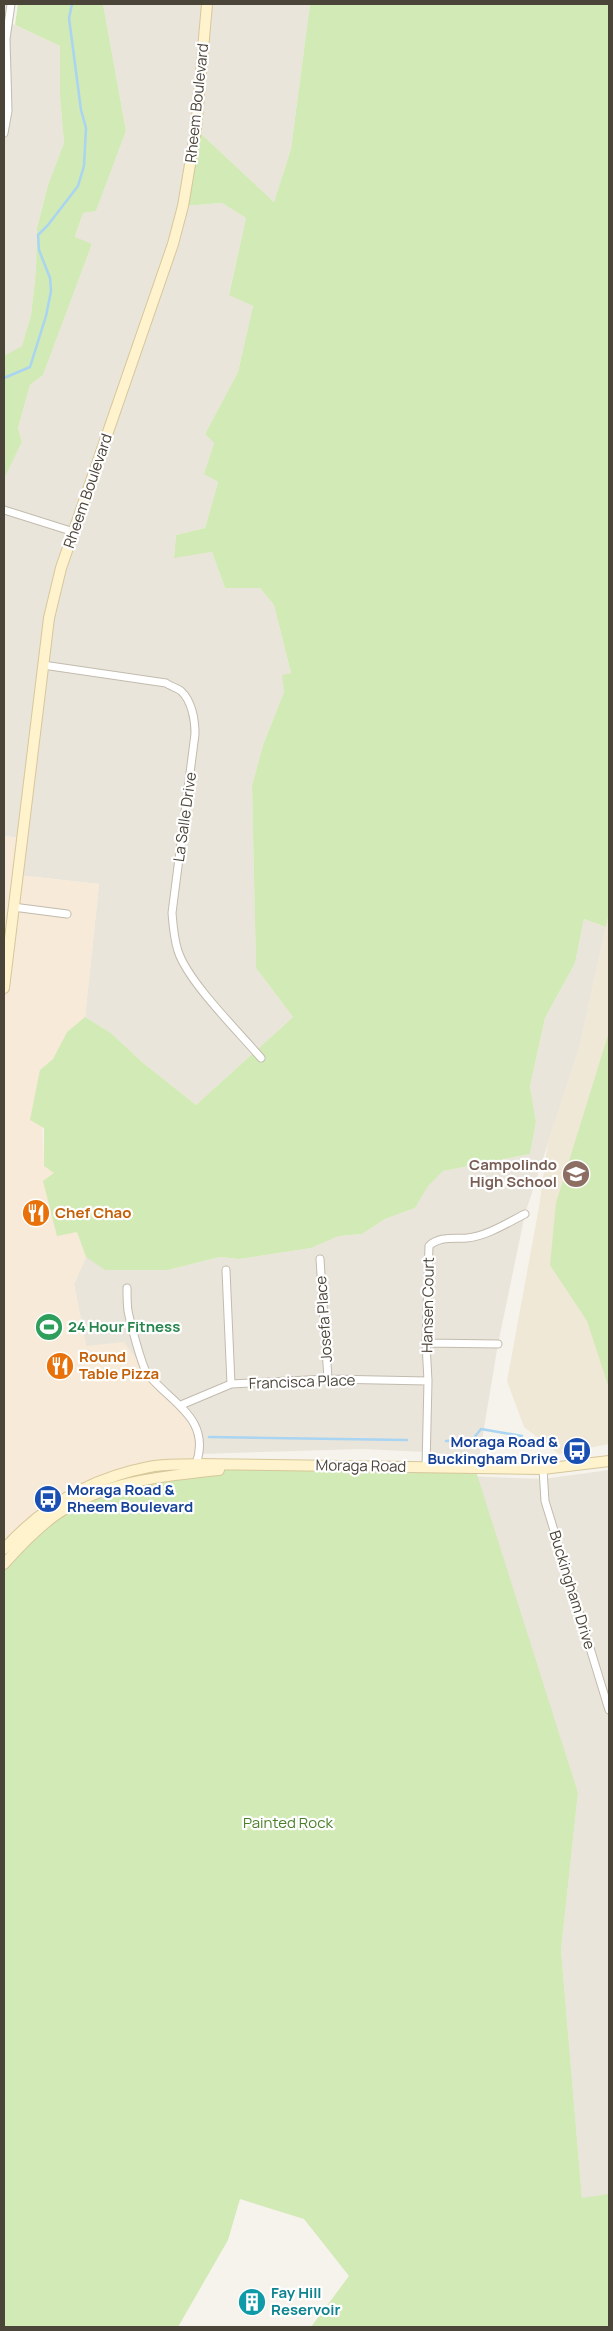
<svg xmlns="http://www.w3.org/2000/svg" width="613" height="2331" font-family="Manrope,sans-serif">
  <rect width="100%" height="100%" fill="#f6f3ec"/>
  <path fill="#eae5da" d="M4 4H11L8 22 60 46V96L64 143 48 185 37 228 36 271 31 315 22 347 4 356Z
    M103 4H310L291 149 274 202 196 129 183 206 222 203 246 218 229 294 253 306 238 372 205 434 214 443 204 474 218 482 205 528 176 535 174 557 212 552 225 588H260L274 605 291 673 283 675 284 692 263 745 252 787 256 968 293 1017 196 1105 142 1062 111 1033 85 1017 99 884 17 875 21 838 4 836V479L22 442 18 428 30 385 43 375 92 244 75 238 83 213 96 211 126 131Z
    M584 919 606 927 580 1046 525 1214 498 1344 479 1458 426 1452 362 1449 199 1454 86 1346 74 1284 86 1257 102 1265 168 1270 220 1257 239 1259 311 1248 339 1236 362 1234 385 1219 415 1208 428 1185 443 1171 530 1154 536 1122 530 1086 545 1018 575 963Z
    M609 1470V2203L582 2199 561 1950 578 1793 464 1476 543 1479Z"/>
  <path fill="#f7ead8" d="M4 836 21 838 17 875 99 884 85 1017 67 1032 53 1059 40 1070 44 1166 54 1173 57 1235 77 1232 86 1257 74 1284 86 1346 124 1342 146 1372 192 1418 199 1454 192 1473 4 1564Z"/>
  <path fill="#efe8d6" d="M609 913V1444L559 1454 524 1427 507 1381 539 1207 548 1141 580 1046Z"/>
  <path fill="#d2eab5" d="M18 4H103L126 131 96 211 83 213 75 237 92 244 43 375 30 385 18 428 22 442 4 479V356L22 346 31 315 36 271 37 228 48 185 64 143 60 96V46L15 25Z
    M310 4H609V913L606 927 584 919 575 963 545 1018 530 1086 536 1122 530 1154 443 1171 428 1186 415 1208 385 1219 362 1234 339 1236 311 1248 239 1259 220 1257 168 1270H105L86 1257 77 1232 57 1236 43 1181 54 1173 44 1166V1128L30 1120 40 1070 53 1059 67 1032 85 1017 111 1033 142 1062 196 1105 293 1017 256 968 252 786 263 745 284 692 282 675 291 673 274 605 260 588H225L212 552 174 558 176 535 205 528 218 482 204 474 214 443 205 434 238 372 253 306 229 295 246 218 222 203 183 206 196 129 274 202 291 149Z
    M609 1032V1388L587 1321 550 1265 556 1203Z
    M262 1465 475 1468 578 1793 561 1950 582 2198 609 2194V2327H311L349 2276 304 2219 240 2199 228 2240 178 2327H4V1564L26 1540 86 1498 152 1477Z"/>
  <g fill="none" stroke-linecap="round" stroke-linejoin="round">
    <path stroke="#a9d4f2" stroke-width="2.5" d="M4 378 30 367 46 316 51 291 50 278 39 250 38 235 48 225 78 186 84 166 86 128 81 110 69 18 72 4
      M209 1437 407 1440
      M446 1441 473 1439 481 1429 522 1436"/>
    <defs>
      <path id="street" d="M4 133 8 111 6 39 11 4
        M4 510 74 532
        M43 665 166 683C170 686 177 688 181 691 192 701 195 720 195 734L172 913C173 926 174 939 178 951 188 982 239 1032 261 1058
        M13 907 67 914
        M320 1259 328 1379
        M226 1270 231 1384
        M127 1288C127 1296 127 1304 128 1311 130 1321 142 1367 147 1373 170 1403 212 1418 196 1464
        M426 1343 498 1344
        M181 1405 231 1384 328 1379 428 1381
        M426 1467 428 1381 426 1343 429 1246C439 1236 454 1239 467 1238 487 1236 507 1223 525 1214
        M543 1469 545 1501 609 1710"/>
      <path id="secondary" d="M4 988 49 618 61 568 173 244 183 206 196 129 207 4
        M4 1549C43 1506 92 1478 149 1467 164 1464 181 1465 196 1464L543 1469 609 1461
        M4 1564C20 1546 37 1528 57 1514 104 1481 164 1476 219 1470"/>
    </defs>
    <use href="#street" stroke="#c2bbae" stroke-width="9"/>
    <use href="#secondary" stroke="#d6c79b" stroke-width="12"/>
    <use href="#street" stroke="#fff" stroke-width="7"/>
    <use href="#secondary" stroke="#fff3cd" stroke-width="10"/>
  </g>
  <defs>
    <symbol id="school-disc" viewBox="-11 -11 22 22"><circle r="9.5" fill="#8d6e63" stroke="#fff"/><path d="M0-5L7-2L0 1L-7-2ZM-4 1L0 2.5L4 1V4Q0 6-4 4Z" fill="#fff"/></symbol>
    <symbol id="restaurant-disc" viewBox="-11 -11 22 22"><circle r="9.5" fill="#e8710a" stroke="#fff"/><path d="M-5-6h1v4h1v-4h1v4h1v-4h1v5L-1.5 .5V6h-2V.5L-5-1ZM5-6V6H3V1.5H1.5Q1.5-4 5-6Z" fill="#fff"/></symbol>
    <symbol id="stadium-disc" viewBox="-11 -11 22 22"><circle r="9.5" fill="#2e9e5b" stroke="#fff"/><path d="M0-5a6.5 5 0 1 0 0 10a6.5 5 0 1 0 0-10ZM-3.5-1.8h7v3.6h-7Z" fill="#fff"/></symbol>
    <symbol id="bus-disc" viewBox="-11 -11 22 22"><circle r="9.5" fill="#1a4fb4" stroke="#fff"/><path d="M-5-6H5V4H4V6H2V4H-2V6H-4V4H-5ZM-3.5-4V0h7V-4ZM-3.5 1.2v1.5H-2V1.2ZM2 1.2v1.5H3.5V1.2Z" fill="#fff"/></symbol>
    <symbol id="building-disc" viewBox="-11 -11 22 22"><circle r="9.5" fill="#0f9aa8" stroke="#fff"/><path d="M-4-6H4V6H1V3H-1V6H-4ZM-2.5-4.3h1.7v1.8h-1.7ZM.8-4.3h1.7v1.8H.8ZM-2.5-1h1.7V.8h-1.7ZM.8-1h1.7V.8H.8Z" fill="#fff"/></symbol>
  </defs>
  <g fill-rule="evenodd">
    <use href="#school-disc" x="560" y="1158" width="32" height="32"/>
    <use href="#restaurant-disc" x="20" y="1197" width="32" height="32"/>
    <use href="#stadium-disc" x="33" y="1311" width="32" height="32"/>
    <use href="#restaurant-disc" x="44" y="1350" width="32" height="32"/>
    <use href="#bus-disc" x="561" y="1435" width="32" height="32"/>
    <use href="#bus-disc" x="32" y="1483" width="32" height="32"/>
    <use href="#building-disc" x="236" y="2286" width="32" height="32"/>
  </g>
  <g text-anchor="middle" stroke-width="4.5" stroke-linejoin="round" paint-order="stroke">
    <g font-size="15" fill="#4b4439" stroke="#fff">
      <text transform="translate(197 103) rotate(-84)" y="5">Rheem Boulevard</text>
      <text transform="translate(88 491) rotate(-71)" y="5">Rheem Boulevard</text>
      <text transform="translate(185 817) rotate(-82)" y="5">La Salle Drive</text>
      <text transform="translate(428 1305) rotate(-89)" y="5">Hansen Court</text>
      <text transform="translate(324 1319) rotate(-94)" y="5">Josefa Place</text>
      <text transform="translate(302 1382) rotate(-2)" y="5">Francisca Place</text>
      <text transform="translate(361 1466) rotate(1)" y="5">Moraga Road</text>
      <text transform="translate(572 1590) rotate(73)" y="5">Buckingham Drive</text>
    </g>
    <g font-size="15" font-weight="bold" fill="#785e54" stroke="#fff" text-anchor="end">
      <text x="557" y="1170">Campolindo<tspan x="557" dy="17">High School</tspan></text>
    </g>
    <g font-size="15" font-weight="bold" fill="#c56008" stroke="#fff" text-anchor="start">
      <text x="55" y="1218">Chef Chao</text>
      <text x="79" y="1362">Round<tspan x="79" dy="17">Table Pizza</tspan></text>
    </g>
    <g font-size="15" font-weight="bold" fill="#27864d" stroke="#fff" text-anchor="start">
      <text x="68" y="1332">24 Hour Fitness</text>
    </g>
    <g font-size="15" font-weight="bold" fill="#164399" stroke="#fff" text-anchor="end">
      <text x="558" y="1447">Moraga Road &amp;<tspan x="558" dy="17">Buckingham Drive</tspan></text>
      <text x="67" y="1495" text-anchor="start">Moraga Road &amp;<tspan x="67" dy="17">Rheem Boulevard</tspan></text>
    </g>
    <g font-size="15" fill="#4a7f2a" stroke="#fff">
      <text x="288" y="1828">Painted Rock</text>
    </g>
    <g font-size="15" font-weight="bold" fill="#0d838f" stroke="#fff" text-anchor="start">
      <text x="271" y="2298">Fay Hill<tspan x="271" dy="17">Reservoir</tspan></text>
    </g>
  </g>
  <rect width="613" height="2331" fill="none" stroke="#4b4439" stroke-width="10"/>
</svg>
